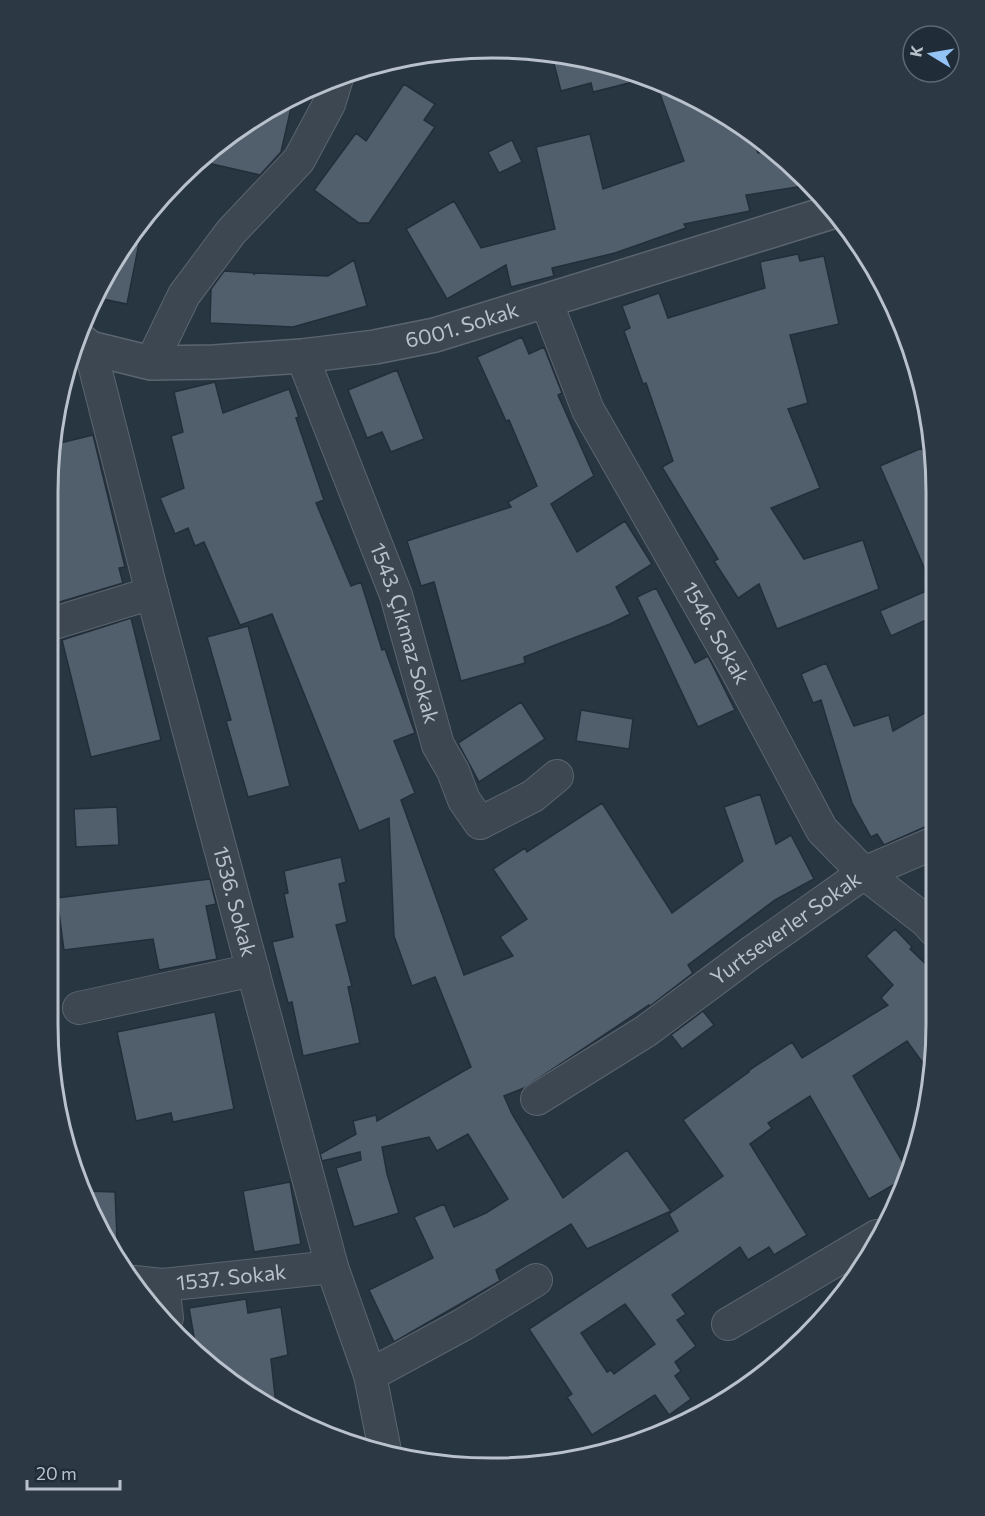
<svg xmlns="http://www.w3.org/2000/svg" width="985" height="1516" font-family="Commissioner,sans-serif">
  <rect width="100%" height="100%" fill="#283642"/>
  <path fill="#515f6d" stroke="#232e39" stroke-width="1.5" fill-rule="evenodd" d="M567 56 635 71 649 78 593 92 591 83 561 91 553 60Z
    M655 80 714 107 750 133 758 153 774 150 785 158 810 185 746 195 750 211 684 224 686 228 615 253 552 268 554 276 511 287 506 265 447 299 406 229 454 201 481 248 555 229 536 147 590 134 603 189 684 161Z
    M404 84 435 104 424 120 435 127 369 223H359L314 190 356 133 366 141Z
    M294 95 281 152 260 175 199 161 222 140Z
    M512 140 522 162 499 173 488 152Z
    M143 223 127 304 93 297 94 296Z
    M798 254 800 261 824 256 839 324 790 335 808 403 788 409 820 488 771 508 804 559 863 540 879 589 777 629 759 584 738 598 714 561 718 559 662 467 673 461 646 383 643 384 624 331 630 328 622 306 659 293 668 318 765 288 760 262Z
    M354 260 367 306 293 327 210 323 211 289 224 271 254 273V275L255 273 328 276Z
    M522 337 529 354 544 347 562 393 558 395 594 476 551 504 577 552 625 521 652 564 616 587 630 614 610 624 524 657 525 663 461 681 434 582 421 586 407 541 511 507 508 502 537 486 509 420 506 421 477 357Z
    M397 370 424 439 391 452 382 432 367 438 348 390Z
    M215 382 223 413 289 389 299 417 296 418 324 500 316 503 351 586 361 582 382 650 385 649 415 733 394 741 415 793 401 800 464 975 513 956 500 937 527 919 493 869 525 848 527 852 602 803 672 913 743 861 724 807 760 794 776 844 791 835 814 879 775 900 688 965 693 973 650 1006 649 1005 524 1088 504 1096 512 1114 563 1198 627 1150 671 1211 587 1249 571 1224 496 1270 500 1281 394 1342 369 1290 433 1258 414 1217 444 1204 454 1227 486 1213 508 1199 468 1134 437 1151 429 1137 382 1147 387 1174 399 1213 354 1227 336 1168 361 1160 360 1152 322 1161 320 1154 356 1134 353 1121 376 1115 377 1121 471 1067 435 977 412 986 394 936 389 818 359 831 272 614 240 625 204 542 195 546 188 528 175 534 160 498 184 488 171 436 183 432 174 392Z
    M93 435 125 567 119 568 123 583 53 604 51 594 52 445Z
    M922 448 936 482 935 616 891 636 880 611 933 588 880 466Z
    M656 588 695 663 708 656 735 710 698 727 637 597Z
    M131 618 161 740 91 757 62 640Z
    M248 626 290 786 248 797 226 721 231 720 207 637Z
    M826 663 854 726 889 715 893 731 935 707 934 823 884 845 877 834 871 837 852 803 821 700 813 703 801 674Z
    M521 702 545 739 479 782 458 743Z
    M581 710 633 719 629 749 576 741Z
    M117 807 119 845 76 847 74 809Z
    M341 857 346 882 339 884 347 922 336 925 352 986 348 987 360 1043 303 1056 292 1002 288 1003 272 942 293 937 284 894 288 893 284 871Z
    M210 879 216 904 206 906 217 959 159 970 153 939 64 950 57 898Z
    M895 929 912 947 910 949 934 972 933 1077 907 1041 853 1076 909 1173 907 1177 869 1199 810 1096 768 1123 772 1128 750 1144 807 1235 774 1255 769 1247 748 1260 740 1247 672 1295 686 1314 677 1320 696 1346 675 1362 681 1371 675 1376 691 1399 669 1415 655 1395 592 1435 567 1397 572 1394 529 1329 678 1231 669 1214 723 1176 683 1120 749 1072 748 1071 792 1042 802 1058 888 1005 881 998 893 985 866 956ZM625 1304 655 1344 614 1374 611 1370 607 1372 581 1333Z
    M703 1011 714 1025 682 1049 671 1035Z
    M215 1012 234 1109 173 1122 171 1113 136 1121 117 1032Z
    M290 1182 301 1244 254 1252 243 1191Z
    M84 1191 115 1192 118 1261 93 1211Z
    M246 1299 248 1313 281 1307 288 1355 271 1359 276 1405 222 1376 196 1348 189 1308Z"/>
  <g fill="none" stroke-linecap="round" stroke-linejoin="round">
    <defs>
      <g id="minor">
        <path id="s1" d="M546 301 588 410 735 667 822 830 864 873 926 921 934 930"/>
        <path id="s2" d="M90 348 152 593 332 1267 370 1375 385 1451"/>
        <path id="s3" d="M302 356 396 595 438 745 453 771 464 800 480 823 533 796 557 776"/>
        <path d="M151 363 184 295 231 232 299 160 329 104 337 78"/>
        <path d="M51 624 152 593"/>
        <path d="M79 1008 253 970"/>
        <path id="s4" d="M537 1099 646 1031 752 952 864 873 934 843"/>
        <path d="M134 1282 163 1285"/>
        <path id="s5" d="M167 1318 163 1285 332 1267"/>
        <path d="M728 1324 877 1236"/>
        <path d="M370 1375 464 1324 536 1280"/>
      </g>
      <g id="tertiary">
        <path id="s6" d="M80 340 90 348 151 363 214 362 302 356 375 347 435 335 835 211"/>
      </g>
    </defs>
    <use href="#minor" stroke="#5a656f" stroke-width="34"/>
    <use href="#tertiary" stroke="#5a656f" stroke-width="36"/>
    <use href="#minor" stroke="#3c4752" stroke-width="32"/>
    <use href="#tertiary" stroke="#3c4752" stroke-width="33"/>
  </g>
  <g text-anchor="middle" stroke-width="6" stroke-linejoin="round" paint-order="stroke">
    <g font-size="21" fill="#b9c2cc" stroke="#202c38">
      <text dy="7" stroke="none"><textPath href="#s6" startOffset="390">6001. Sokak</textPath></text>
      <text dy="7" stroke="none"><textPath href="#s1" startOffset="374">1546. Sokak</textPath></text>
      <text dy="7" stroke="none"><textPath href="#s3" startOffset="296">1543. Çıkmaz Sokak</textPath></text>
      <text dy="7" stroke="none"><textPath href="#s2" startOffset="572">1536. Sokak</textPath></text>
      <text dy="7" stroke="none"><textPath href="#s4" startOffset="302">Yurtseverler Sokak</textPath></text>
      <text dy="7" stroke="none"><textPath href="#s5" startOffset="102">1537. Sokak</textPath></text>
    </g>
  </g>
  <path d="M0 0H985V1516H0ZM492 58H492A434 434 0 0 1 926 492V1024A434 434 0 0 1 492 1458H492A434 434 0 0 1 58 1024V492A434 434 0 0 1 492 58Z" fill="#2c3844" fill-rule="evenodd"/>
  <path fill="none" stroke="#b9c2cc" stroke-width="3" d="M492 58H492A434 434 0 0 1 926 492V1024A434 434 0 0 1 492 1458H492A434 434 0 0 1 58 1024V492A434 434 0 0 1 492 58Z"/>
  <g transform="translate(931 54) rotate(281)"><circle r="28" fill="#202c38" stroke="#5d6873" stroke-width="1.5"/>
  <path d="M0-4.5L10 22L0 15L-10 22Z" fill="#94c3f6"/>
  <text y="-9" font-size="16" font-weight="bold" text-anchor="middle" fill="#b9c2cc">K</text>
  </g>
  <path d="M27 1480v9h93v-9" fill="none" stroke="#b9c2cc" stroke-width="3"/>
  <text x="36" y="1480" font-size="18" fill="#b9c2cc" stroke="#202c38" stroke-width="4.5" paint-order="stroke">20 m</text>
</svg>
